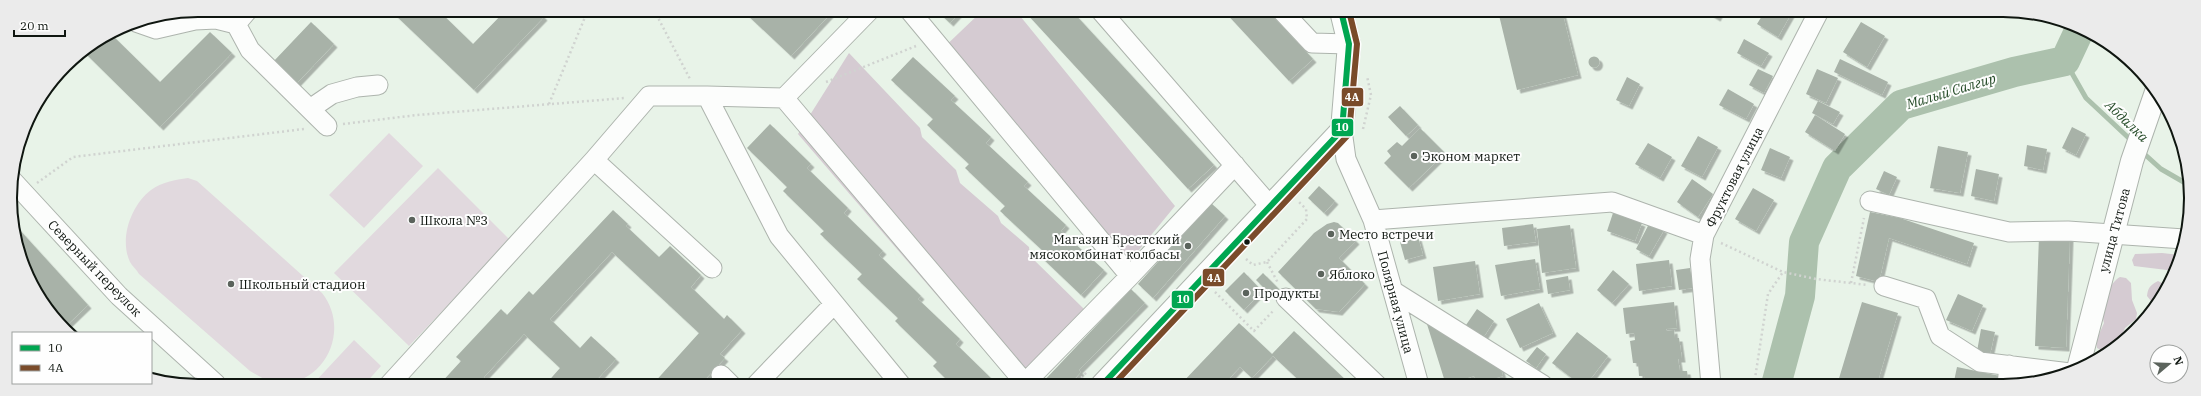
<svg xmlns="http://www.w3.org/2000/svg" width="2201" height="396" font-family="'IBM Plex Serif',serif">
  <defs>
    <filter id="shadow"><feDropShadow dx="3.5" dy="3.5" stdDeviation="0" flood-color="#0004"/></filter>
  </defs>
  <rect width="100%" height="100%" fill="#e8f3e8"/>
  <path fill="#e1d9de" d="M389 133 423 166 364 228 329 195Z
    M438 168 510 240 409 346 334 273Z
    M188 178 197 181 322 293C353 332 321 392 272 382 264 380 257 375 250 371L139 274C137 270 132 266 130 262 119 239 131 205 151 190 162 182 175 180 188 178Z
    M354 340 381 366 364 385H312Z"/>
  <path fill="#d5cbd2" d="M982 11H1016L1175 206 1121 272 937 54Z
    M849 53 920 128 922 137 956 170 960 183 998 216 1001 223 1029 247 1030 256 1084 309 1013 384 798 134Z
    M2162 253 2180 255 2175 271 2134 266 2132 260 2135 254Z
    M2120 277 2126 278 2131 283 2132 300 2137 313 2136 319 2125 328 2119 342 2103 351 2097 348 2096 341 2104 323C2100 310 2108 283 2120 277Z
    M2158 281 2164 284 2166 290 2157 302 2151 301 2147 296C2148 288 2150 285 2158 281Z"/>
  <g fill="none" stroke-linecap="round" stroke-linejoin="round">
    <path stroke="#acc1ad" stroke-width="5" d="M2065 61 2086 98 2133 142
      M2141 151 2161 169 2187 184"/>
    <path stroke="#acc1ad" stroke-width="30" d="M1776 385 1800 296 1804 242 1837 168 1901 105 2014 72 2065 61 2080 29"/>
  </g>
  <path fill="#a8b2a8" filter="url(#shadow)" d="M390 10H438L473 44 506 10H537L544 17 474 90Z
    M742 10 791 11H833L791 56Z
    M937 11H961L950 23Z
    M1031 11H1072L1214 165 1188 189 1027 14Z
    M1224 11H1268L1313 59 1289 81Z
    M1498 11H1562L1578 75 1517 90Z
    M1705 11H1721L1717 18Z
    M1765 11H1787L1791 14 1778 37 1757 24Z
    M311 22 334 44 296 84 273 62Z
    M1861 22 1885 36 1867 67 1843 52Z
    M210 32 232 53 160 127 84 52 111 34 160 82Z
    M1744 39 1769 53 1761 66 1737 53Z
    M1588.5 62a5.5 5.5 0 1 1 11 0a5.5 5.5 0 1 1-11 0Z
    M913 57 955 96 951 100 991 137 986 143 1028 182 1024 186 1066 225 1061 231 1104 270 1081 295 1039 255 1043 251 1000 211 1005 206 965 168 969 164 927 125 933 119 891 80Z
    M1840 59 1888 82 1882 95 1834 72Z
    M1758 69 1773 76 1764 93 1749 85Z
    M1817 69 1838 78 1826 103 1806 94Z
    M1627 77 1640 84 1629 106 1616 100Z
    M1728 89 1754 104 1746 119 1719 105Z
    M1818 101 1840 112 1833 124 1812 113Z
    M1400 106 1418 125 1406 136 1388 117Z
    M1815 115 1845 134 1835 151 1805 132Z
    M770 124 811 164 807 168 848 208 844 213 883 251 879 255 921 296 918 299 960 339 956 344 998 385H952L933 366 937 362 895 321 898 318 857 279 862 274 820 234 824 231 783 191 787 187 747 148Z
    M2072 127 2086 134 2076 155 2062 148Z
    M1420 128 1445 153 1409 188 1384 163 1391 156 1387 151 1397 142 1402 146Z
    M1698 136 1718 147 1702 177 1681 166Z
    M1648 143 1672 157 1660 178 1635 164Z
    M2027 145 2047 149 2043 170 2024 166Z
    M1938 146 1968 152 1960 193 1930 188Z
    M1770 148 1790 157 1781 178 1761 170Z
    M1976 169 1999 174 1994 201 1971 196Z
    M1884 171 1897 177 1889 195 1876 189Z
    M1692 179 1713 194 1698 217 1677 202Z
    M1319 186 1335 201 1324 213 1308 198Z
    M1753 188 1774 200 1756 231 1735 219Z
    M1211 203 1225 216 1153 298 1138 284Z
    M613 210 628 224 626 226 659 257 670 246 701 275 691 287 724 319 727 315 742 330 720 354 725 358 700 385H652L699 333 612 252 550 319 580 348 591 336 616 359 592 385H545L560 368 524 334 484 377 491 385H439L461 361 456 357 501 309 507 315 529 291 533 295Z
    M1870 212 1900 218 1974 243 1967 264 1889 238 1879 282 1856 276Z
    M1613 213 1642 223 1635 241 1607 231Z
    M1334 222 1338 223 1356 241 1339 258 1365 284 1339 312 1316 309 1278 272 1314 233 1327 224Z
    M1650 222 1664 230 1649 256 1636 249Z
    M1533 224 1536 242 1504 246 1502 228Z
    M1570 225 1576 268 1542 273 1537 229Z
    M16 226 88 305 65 327 51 312 20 258Z
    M2039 236 2070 237 2066 348 2035 346Z
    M1418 237 1423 255 1405 260 1400 242Z
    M1535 259 1540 289 1501 296 1495 265Z
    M1669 260 1672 286 1639 291 1636 264Z
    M1475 261 1480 294 1438 301 1433 267Z
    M1690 268 1693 288 1679 290 1676 270Z
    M1613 270 1629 284 1612 303 1597 290Z
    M1244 272 1262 291 1244 310 1225 291Z
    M1263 273 1280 290 1273 297 1256 280Z
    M1568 276 1570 290 1548 294 1546 280Z
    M1131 289 1145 303 1079 370 1081 372 1069 385H1040Z
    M1958 294 1983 305 1972 331 1946 320Z
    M1674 302 1677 328 1666 329 1667 331 1674 330 1675 338H1679L1682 359H1678L1680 371H1687L1689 385H1646L1644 376H1639L1638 363H1633L1630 341 1635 340 1634 333 1626 334 1623 308Z
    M1862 302 1898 313 1878 381 1891 386 1837 385Z
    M1539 303 1553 333 1520 348 1506 319Z
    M1477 309 1494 321 1483 338 1466 325Z
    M1426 321 1499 362 1503 376 1477 384 1474 376 1446 385Z
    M1239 323 1272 354 1294 331 1351 385H1304L1273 356 1252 378 1240 367 1223 385H1180Z
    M1981 329 1995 332 1989 359 1976 357Z
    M1577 332 1608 356 1586 385H1581L1552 363Z
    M1537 347 1546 354 1536 368 1526 361Z
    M1957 367 2005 377 2003 386H1953Z"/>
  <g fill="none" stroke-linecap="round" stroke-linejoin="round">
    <defs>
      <path id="minor" d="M910 11 1130 276
        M1101 11 1270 206
        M1282 11 1312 43 1349 44
        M136 22 156 29 195 20 216 19 236 24 248 10
        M236 24 250 50 327 126
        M784 98 869 11
        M310 109 332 94 357 87 378 85
        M1342 130 1346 159 1373 220 1419 385
        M594 160 712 268
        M12 180 119 296 216 384
        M1870 201 2009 232 2068 231 2184 239
        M1373 220 1612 202 1704 235 1819 11
        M1704 235 1700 259 1711 385
        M1884 286 1926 299 1940 336 1980 362 2070 373
        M1393 291 1543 385
        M1286 298 1377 385
        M721 375 731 385
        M1025 383 1130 276 1235 165
        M389 385 594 160 649 96H707
        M756 385 833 305
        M901 385 779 236 707 96 784 98 1025 383 1023 385
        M2007 386 2009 365"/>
      <path id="major" d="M2078 369 2132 161 2156 92
        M1102 385 1342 130 1349 44 1341 11"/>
    </defs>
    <use href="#minor" stroke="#adb4ad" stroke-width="21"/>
    <use href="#major" stroke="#adb4ad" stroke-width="24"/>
    <path stroke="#d0d3d0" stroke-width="2.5" stroke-dasharray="2 3" stroke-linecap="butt" d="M654 10 690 79
      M826 82 916 46
      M549 104 588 10
      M343 124 417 115 625 98
      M1363 129 1371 95 1367 76
      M37 183 73 157 304 129
      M1721 243 1783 272 1816 279 1868 285
      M1246 259 1253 265 1267 262 1307 219 1306 209 1299 202
      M1267 262 1278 283
      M1851 283 1864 218
      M1215 292 1254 331 1273 311
      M1074 385 1087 372
      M1754 385 1768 294 1783 272"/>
    <use href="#minor" stroke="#fcfdfc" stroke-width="19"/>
    <use href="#major" stroke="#fcfdfc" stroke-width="22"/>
    <defs>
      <path id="bus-1" d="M1102 385 1342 130 1349 44 1341 11"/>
      <path id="bus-2" d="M1113 385 1349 134 1357 44 1349 11"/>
    </defs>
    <use href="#bus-1" stroke="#fefefe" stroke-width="9"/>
    <use href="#bus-2" stroke="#fefefe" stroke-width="9"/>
    <use href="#bus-1" stroke="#00a651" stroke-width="6"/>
    <use href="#bus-2" stroke="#7a4b2a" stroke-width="6"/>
  </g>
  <g fill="#5b635c" stroke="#fefefe" stroke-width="1.5">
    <circle cx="1414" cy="156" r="4"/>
    <circle cx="412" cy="220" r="4"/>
    <circle cx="1331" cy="234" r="4"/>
    <circle cx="1188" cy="246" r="4"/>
    <circle cx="1321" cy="274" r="4"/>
    <circle cx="231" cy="284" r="4"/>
    <circle cx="1246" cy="293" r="4"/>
  </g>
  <circle fill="#0f1610" stroke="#fefefe" stroke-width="1.5" cx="1247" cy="242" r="3.5"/>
  <g text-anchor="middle" stroke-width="4" stroke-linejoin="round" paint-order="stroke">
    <g font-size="13" fill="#0f1610" stroke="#fefefe" text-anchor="start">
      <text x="1422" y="161">Эконом маркет</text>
      <text x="420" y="225">Школа №3</text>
      <text x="1339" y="239">Место встречи</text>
      <text x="1180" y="244" text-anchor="end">Магазин Брестский<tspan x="1180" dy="15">мясокомбинат колбасы</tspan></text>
      <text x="1329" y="279">Яблоко</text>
      <text x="239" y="289">Школьный стадион</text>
      <text x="1254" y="298">Продукты</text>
    </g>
    <g font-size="13" fill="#0f1610" stroke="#fefefe">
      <text transform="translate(1734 177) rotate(-63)" y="5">Фруктовая улица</text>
      <text transform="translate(2114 230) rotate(-75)" y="5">улица Титова</text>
      <text transform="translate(95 268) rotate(46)" y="5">Северный переулок</text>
      <text transform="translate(1396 302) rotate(75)" y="5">Полярная улица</text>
    </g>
    <g font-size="14" font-style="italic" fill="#264c29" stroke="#fefefe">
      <text transform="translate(1951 91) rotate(-17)" y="5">Малый Салгир</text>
      <text transform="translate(2127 121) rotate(44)" y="5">Абдалка</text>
    </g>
  </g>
  <path d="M0 0H2201V396H0ZM198 17H2003A181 181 0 0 1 2184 198V198A181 181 0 0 1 2003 379H198A181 181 0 0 1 17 198V198A181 181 0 0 1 198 17Z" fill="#ebebeb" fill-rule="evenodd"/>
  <path fill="none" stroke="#0f1610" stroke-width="2" d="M198 17H2003A181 181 0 0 1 2184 198V198A181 181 0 0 1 2003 379H198A181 181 0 0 1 17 198V198A181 181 0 0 1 198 17Z"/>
  <g stroke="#fefefe" stroke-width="1.5">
    <rect x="1341" y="87" width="23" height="20" rx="4" fill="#7a4b2a"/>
    <rect x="1331" y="118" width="23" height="19" rx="4" fill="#00a651"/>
    <rect x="1202" y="268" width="23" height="19" rx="4" fill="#7a4b2a"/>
    <rect x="1171" y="290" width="23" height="19" rx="4" fill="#00a651"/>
  </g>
  <g font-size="11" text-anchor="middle" font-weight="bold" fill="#fff">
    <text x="1352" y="101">4А</text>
    <text x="1342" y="131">10</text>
    <text x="1214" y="282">4А</text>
    <text x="1183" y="303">10</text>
  </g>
  <rect x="12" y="332" width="140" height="52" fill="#fefefe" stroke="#9ea19f"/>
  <rect x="20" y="345" width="20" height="6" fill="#00a651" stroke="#9ea19f"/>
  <text x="48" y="352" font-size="12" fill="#0f1610">10</text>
  <rect x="20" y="365" width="20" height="6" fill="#7a4b2a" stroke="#9ea19f"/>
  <text x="48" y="372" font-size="12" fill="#0f1610">4А</text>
  <g transform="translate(2169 364) rotate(71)"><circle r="19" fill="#fefefe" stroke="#9ea19f"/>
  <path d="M0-3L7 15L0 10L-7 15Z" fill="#5b635c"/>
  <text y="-6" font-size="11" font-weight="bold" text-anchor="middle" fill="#0f1610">N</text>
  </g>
  <path d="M14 30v6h51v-6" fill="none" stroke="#0f1610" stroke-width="2"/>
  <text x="20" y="30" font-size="12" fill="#0f1610" stroke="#fefefe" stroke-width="3" paint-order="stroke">20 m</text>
</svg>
